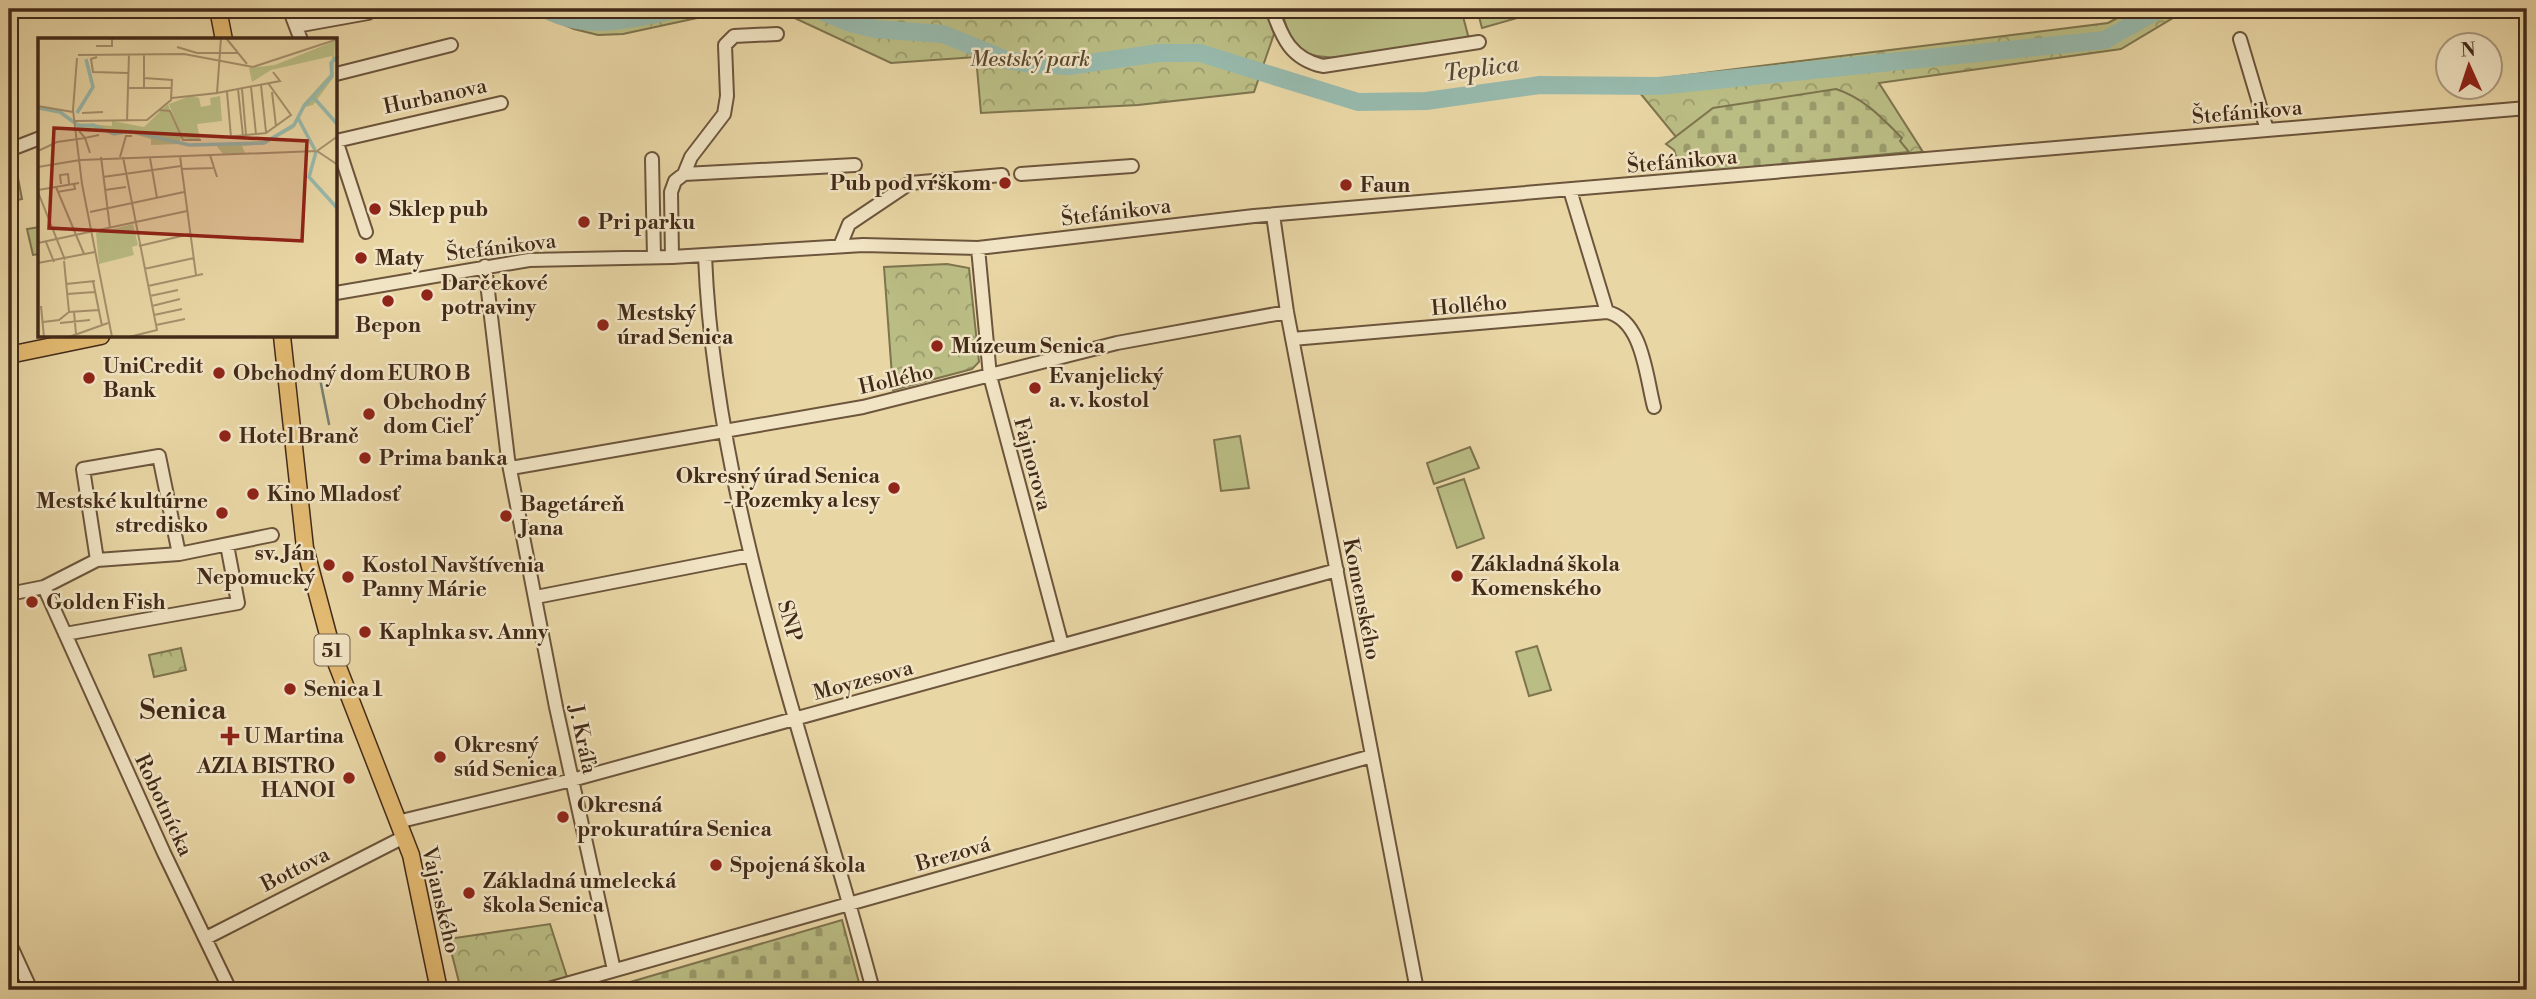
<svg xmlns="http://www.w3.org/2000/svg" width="2536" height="999" font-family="'Libre Bodoni',serif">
  <defs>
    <pattern id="forest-crowns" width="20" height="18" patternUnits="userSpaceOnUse" patternTransform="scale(1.75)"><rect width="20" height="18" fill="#babd84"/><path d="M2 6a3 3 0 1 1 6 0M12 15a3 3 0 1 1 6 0" fill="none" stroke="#999a6b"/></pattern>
    <pattern id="cemetery-stones" width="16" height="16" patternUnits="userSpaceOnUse" patternTransform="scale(1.75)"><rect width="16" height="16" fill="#babd84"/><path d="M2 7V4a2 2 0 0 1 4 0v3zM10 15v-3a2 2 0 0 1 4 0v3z" fill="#999a6b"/></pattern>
  </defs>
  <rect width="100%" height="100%" fill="#e9d6a5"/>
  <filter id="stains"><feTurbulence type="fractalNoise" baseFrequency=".00286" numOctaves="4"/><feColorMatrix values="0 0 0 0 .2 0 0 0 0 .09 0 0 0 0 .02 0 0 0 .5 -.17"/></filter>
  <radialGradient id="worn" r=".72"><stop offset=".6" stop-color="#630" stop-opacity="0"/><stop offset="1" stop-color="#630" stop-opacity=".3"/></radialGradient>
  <path fill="#babd84" stroke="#7e744e" stroke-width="2" d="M1281 9H1461L1469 39C1435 44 1329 69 1304 51 1289 40 1286 25 1281 9Z
    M1477 9H1549L1482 28Z
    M9 160 15 162 22 199 9 202Z
    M40 227V254L33 255 27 229Z
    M1240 436 1249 488 1221 491 1214 440Z
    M1470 447 1479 468 1434 484 1427 463Z
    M1464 479 1484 538 1457 548 1437 488Z
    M1537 646 1551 690 1529 696 1516 652Z"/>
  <path fill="url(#forest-crowns)" stroke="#7e744e" stroke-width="2" d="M526 9H1265L1274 34 1254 92 1138 105 981 113 976 57 891 63 786 14 754 10 725 12 623 34 598 35 574 29Z
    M2134 9H2188L2121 49 1879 83 1923 152 1703 170 1631 82 2108 23Z
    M947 264 969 268 979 362 972 369 893 390 884 267Z
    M181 648 186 670 154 677 149 655Z
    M550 924 567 977 524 990H461L448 939Z"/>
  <path fill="url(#cemetery-stones)" stroke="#7e744e" stroke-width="2" d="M1836 89C1864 98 1882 118 1902 138L1900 141 1909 152 1691 173 1688 157 1677 159 1674 150 1666 144 1713 108Z
    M842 920 861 990H603Z"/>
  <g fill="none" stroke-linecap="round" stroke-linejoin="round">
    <path stroke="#758071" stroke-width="2.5" d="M320 379 329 424"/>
    <path stroke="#97b9ac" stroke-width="18" d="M545 9C588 32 634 19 678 9
      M816 9 850 23 875 29 943 34 1007 60 1031 64 1069 66 1159 53H1200L1358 102 1426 101 1540 85 1658 86 2105 40 2160 9"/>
    <defs>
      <path id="minor" d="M286 9 290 11 301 40
        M1272 9C1282 38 1291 59 1323 66L1479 42
        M250 11 261 9
        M296 26 368 13
        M2240 39 2267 130
        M336 74 451 45
        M336 140 366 232
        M336 141 501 103
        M9 150 40 138
        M652 159 654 257
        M684 174 855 165
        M1021 174 1132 166
        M1570 190 1607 312C1643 320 1646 377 1654 407
        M1273 215 1287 312 1417 990
        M840 246 849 224 910 183 1002 175
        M978 248 990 376 1062 645
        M705 256C715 504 810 751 873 990
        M672 257 671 192 675 181 684 174 691 157 724 114 727 96 725 45 734 36 777 34
        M485 266 508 459 556 707 614 970
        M336 293 529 260 672 257 863 245 978 248 1254 216 2527 108
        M1292 339 1607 312
        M511 468 863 407 1117 343 1287 312
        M97 560 83 469 159 456 179 554
        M44 587 164 853 230 990
        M9 594 44 587 97 560 179 554 272 535
        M536 597 751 555
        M65 634 238 603 227 545
        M397 822 572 780 1337 570
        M206 938 404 837
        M9 942 31 990
        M545 990 1372 756"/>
      <path id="major" d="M218 9 224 40
        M282 336 305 548 334 657 411 855 439 990
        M9 355 101 336"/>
    </defs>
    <use href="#minor" stroke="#6c553c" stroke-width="16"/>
    <use href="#major" stroke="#422a19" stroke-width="19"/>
    <use href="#minor" stroke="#f1e4c4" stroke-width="12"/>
    <use href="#major" stroke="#e4bb72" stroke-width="16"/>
  </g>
  <g fill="#8f2418" stroke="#f1e4c4" stroke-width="2.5">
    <circle cx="1005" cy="183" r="7"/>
    <circle cx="1346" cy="185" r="7"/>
    <circle cx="375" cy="209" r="7"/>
    <circle cx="584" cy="222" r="7"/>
    <circle cx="361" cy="258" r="7"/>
    <circle cx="427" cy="295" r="7"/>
    <circle cx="388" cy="301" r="7"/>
    <circle cx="603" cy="325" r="7"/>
    <circle cx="937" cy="346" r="7"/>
    <circle cx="219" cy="373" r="7"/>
    <circle cx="89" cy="378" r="7"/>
    <circle cx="1035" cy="388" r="7"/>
    <circle cx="369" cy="414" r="7"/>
    <circle cx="225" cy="436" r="7"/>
    <circle cx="365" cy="458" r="7"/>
    <circle cx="894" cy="488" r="7"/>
    <circle cx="253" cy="494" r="7"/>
    <circle cx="222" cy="513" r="7"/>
    <circle cx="506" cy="516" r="7"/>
    <circle cx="329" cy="565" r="7"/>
    <circle cx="1457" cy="576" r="7"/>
    <circle cx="348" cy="577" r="7"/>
    <circle cx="32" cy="602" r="7"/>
    <circle cx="365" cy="632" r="7"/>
    <circle cx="290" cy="689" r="7"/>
    <path d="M226.5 725.5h7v7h7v7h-7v7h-7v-7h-7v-7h7z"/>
    <circle cx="440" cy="757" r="7"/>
    <circle cx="349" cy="778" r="7"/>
    <circle cx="563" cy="817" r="7"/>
    <circle cx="716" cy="865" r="7"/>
    <circle cx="469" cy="893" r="7"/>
  </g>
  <g text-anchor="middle" stroke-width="5" stroke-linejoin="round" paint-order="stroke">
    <rect fill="#f1e4c4" stroke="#76624c" stroke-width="2" x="314.5" y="634.5" width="35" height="31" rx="5"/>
    <g font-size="19" font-weight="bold" fill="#422a19">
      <text x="332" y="657">51</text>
    </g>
    <g font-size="21" font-style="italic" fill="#5a472e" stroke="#f1e4c4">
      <text x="1030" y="66">Mestský park</text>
    </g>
    <g font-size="21" fill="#422a19" stroke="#f1e4c4">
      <text transform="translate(435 96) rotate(-12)" y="7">Hurbanova</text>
      <text transform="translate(2247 112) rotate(-5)" y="7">Štefánikova</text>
      <text transform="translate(1682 161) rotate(-5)" y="7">Štefánikova</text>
      <text transform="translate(1116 212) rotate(-7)" y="7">Štefánikova</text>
      <text transform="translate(501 247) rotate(-7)" y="7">Štefánikova</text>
      <text transform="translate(1469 305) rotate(-5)" y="7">Hollého</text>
      <text transform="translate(896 379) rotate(-13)" y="7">Hollého</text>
      <text transform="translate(1033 464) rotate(75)" y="7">Fajnorova</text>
      <text transform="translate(1362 599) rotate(79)" y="7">Komenského</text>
      <text transform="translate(790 621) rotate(74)" y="7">SNP</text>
      <text transform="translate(863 680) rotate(-15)" y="7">Moyzesova</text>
      <text transform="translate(583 739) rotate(78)" y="7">J. Kráľa</text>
      <text transform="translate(164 805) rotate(65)" y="7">Robotnícka</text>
      <text transform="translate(953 854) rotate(-16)" y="7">Brezová</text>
      <text transform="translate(295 869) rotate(-27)" y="7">Bottova</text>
      <text transform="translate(441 900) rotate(77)" y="7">Vajanského</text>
    </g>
    <g font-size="21" font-weight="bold" fill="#422a19" stroke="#f1e4c4" text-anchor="start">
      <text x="991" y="190" text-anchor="end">Pub pod vŕškom</text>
      <text x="1360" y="192">Faun</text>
      <text x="389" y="216">Sklep pub</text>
      <text x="598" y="229">Pri parku</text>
      <text x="375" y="265">Maty</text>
      <text x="441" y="290">Darčekové<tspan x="441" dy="24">potraviny</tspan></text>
      <text x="617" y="320">Mestský<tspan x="617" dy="24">úrad Senica</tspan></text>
      <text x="388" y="332" text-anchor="middle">Bepon</text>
      <text x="951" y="353">Múzeum Senica</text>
      <text x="103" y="373">UniCredit<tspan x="103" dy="24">Bank</tspan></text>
      <text x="233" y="380">Obchodný dom EURO B</text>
      <text x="1049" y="383">Evanjelický<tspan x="1049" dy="24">a. v. kostol</tspan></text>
      <text x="383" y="409">Obchodný<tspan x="383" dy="24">dom Cieľ</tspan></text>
      <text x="239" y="443">Hotel Branč</text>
      <text x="379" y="465">Prima banka</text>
      <text x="880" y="483" text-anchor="end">Okresný úrad Senica<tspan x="880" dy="24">- Pozemky a lesy</tspan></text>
      <text x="267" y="501">Kino Mladosť</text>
      <text x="208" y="508" text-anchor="end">Mestské kultúrne<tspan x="208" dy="24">stredisko</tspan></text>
      <text x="520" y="511">Bagetáreň<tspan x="520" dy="24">Jana</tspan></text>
      <text x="315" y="560" text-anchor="end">sv. Ján<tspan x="315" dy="24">Nepomucký</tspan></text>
      <text x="1471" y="571">Základná škola<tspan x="1471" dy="24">Komenského</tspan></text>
      <text x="362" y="572">Kostol Navštívenia<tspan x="362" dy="24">Panny Márie</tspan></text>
      <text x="46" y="609">Golden Fish</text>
      <text x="379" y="639">Kaplnka sv. Anny</text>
      <text x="304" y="696">Senica 1</text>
      <text x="244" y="743">U Martina</text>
      <text x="454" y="752">Okresný<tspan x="454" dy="24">súd Senica</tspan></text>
      <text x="335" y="773" text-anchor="end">AZIA BISTRO<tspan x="335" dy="24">HANOI</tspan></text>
      <text x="577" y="812">Okresná<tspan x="577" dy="24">prokuratúra Senica</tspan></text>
      <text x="730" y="872">Spojená škola</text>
      <text x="483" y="888">Základná umelecká<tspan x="483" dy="24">škola Senica</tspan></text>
    </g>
    <g font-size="23" font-style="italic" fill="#534736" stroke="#f1e4c4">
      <text transform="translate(1481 68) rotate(-8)" y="8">Teplica</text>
    </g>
    <g font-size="28" font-weight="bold" fill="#422a19" stroke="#f1e4c4">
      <text x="183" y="719">Senica</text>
    </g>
  </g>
  <g transform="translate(38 38)">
    <rect width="299" height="299" fill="#e9d6a5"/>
    <path d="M152 58 161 60 163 69 173 67 172 60 182 58 184 83 159 86 162 102 144 100 131 66Z" fill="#babd84"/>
    <path d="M297 3 295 40 275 67 267 69 256 90 227 106 204 108 207 115 185 116 178 107 226 103 255 87 265 66 292 36 294 18 233 32 214 44 211 30 237 27ZM130 66 143 100 141 106 113 107V101L95 96 39 90V85L74 88V83L106 89Z" fill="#babd84"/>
    <path d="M95 186 100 207 94 209 96 217 61 226 58 195Z" fill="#babd84"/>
    <path fill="none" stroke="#97b9ac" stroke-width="3.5" d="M276 60 300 87M1 70 22 74 41 88 55 87 76 96 92 93 151 107 226 105 256 87 266 68 294 38 293 25 300 18M39 75 55 49 48 21M260 80 277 112M278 114 271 139 300 171"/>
    <path fill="none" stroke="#a6916d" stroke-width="2" d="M188 0 209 26M58 8H74V0M139 9 159 15H200M106 16V50M40 17 146 16 215 29 300 1M59 19 53 21 55 34 90 35M39 20 35 72 44 146 74 299M223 47 228 94M213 49 218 96M89 50H134M200 51 205 98M204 51 208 97M189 54 193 99M234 54 238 88M179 55 242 43 235 34M134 60 179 55 183 0M0 68 35 74M121 72 132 73 145 102H163M44 75 65 74M37 83 109 82 133 62 134 42 106 40M89 83 91 16M41 93 47 100 61 97M188 99 228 95 253 77 230 45M0 113 19 104 47 100 52 115M279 113 300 98M279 113 300 127M172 117 179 139M142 118 158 237M63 119 72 190M82 119 88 98H94M85 119 119 292 91 299M112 120 119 160M42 122 279 113M0 129 42 122M143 131 175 130M65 139 143 128M23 146 22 137 30 136 31 146M18 149 46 216M0 152 41 145M67 152 88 149M0 154 27 222M19 154 37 151 36 146M52 174 146 154M8 204 16 224M0 205 149 173M101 208 152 196M26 223 31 274M0 225 57 214M106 231 156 220M55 243 64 288M28 246 57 243M110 248 165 236M29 256 57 254M112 258 140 252M3 268 6 299M114 268 142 261M36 274 38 296M116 277 144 271M5 284 21 282 31 274 61 272M22 285 52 282M118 287 147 281M31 299 70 285"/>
    <path fill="#8f2418" fill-opacity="0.15" stroke="#8f2418" stroke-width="3.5" d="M16 90 269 103 264 203 11 190Z"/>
    <rect width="299" height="299" fill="none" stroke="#422a19" stroke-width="3.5"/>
  </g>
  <rect width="2536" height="999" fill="none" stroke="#e9d6a5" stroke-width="35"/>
  <rect x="10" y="10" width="2515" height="978" fill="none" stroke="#422a19" stroke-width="3.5"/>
  <rect x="18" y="18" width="2501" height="964" fill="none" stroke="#422a19" stroke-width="2"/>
  <g transform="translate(2469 66) rotate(357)"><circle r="33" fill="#f1e4c4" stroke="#ab9a80" stroke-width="2"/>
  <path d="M0-5L12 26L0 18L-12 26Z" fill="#8f2418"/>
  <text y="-10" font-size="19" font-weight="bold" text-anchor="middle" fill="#422a19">N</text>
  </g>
  <rect width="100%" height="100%" filter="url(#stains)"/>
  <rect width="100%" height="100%" fill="url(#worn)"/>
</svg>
